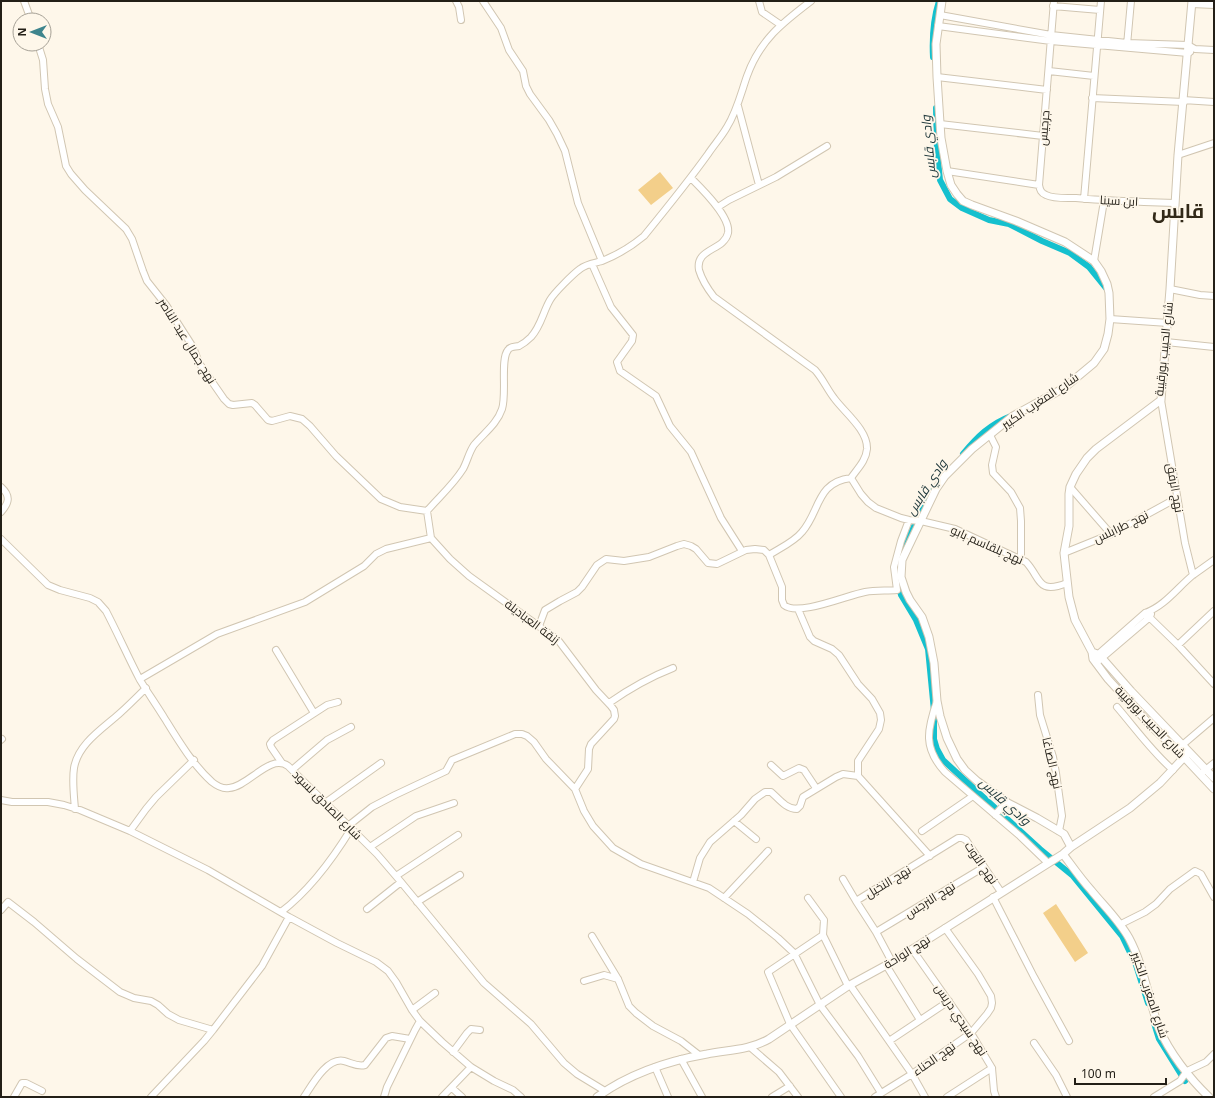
<svg xmlns="http://www.w3.org/2000/svg" width="1215" height="1098" font-family="'Noto Sans',Cairo,sans-serif">
  <rect width="100%" height="100%" fill="#fef7ea"/>
  <path fill="#f3cf8a" d="M660 172 673 188 651 205 638 190Z
    M1056 904 1088 953 1075 962 1043 913Z"/>
  <g fill="none" stroke-linecap="round" stroke-linejoin="round">
    <path stroke="#15c0ce" stroke-width="6" d="M933 57C932 38 933 20 939 1
      M936 108 937 151 940 180 950 199 962 208 989 220 1009 224 1042 241 1070 253 1089 267 1106 288
      M963 454C977 437 990 424 1011 416
      M897 575V566L901 554 922 509 934 489
      M898 584 901 595 916 620 928 649 934 711V739L937 749 943 760 1040 849 1073 876 1122 936 1136 965 1148 1003
      M1154 1023 1159 1039 1185 1081"/>
    <defs>
      <path id="minor" d="M24 1 31 20
        M456 1 459 7 461 20
        M483 1 501 28 509 50 523 71 526 86 530 94 549 120 557 134 565 151 578 203 602 261
        M759 1 762 12 781 25
        M1054 1 1039 185C1040 190 1041 193 1046 195 1054 199 1067 198 1076 198 1109 201 1142 202 1175 203
        M1192 4 1214 5
        M1053 6 1100 10
        M940 15 1051 35 1127 43 1188 45 1195 49 1214 50
        M938 26 1051 41 1188 53 1190 52
        M38 44 43 60 45 89 48 104 58 127 66 166 71 174 85 190 126 229 132 239 143 271 147 281 166 305 193 347 199 363 224 399 229 404 233 405 252 403 255 405 268 420 272 421 290 416 302 419 310 426 336 456 381 499 400 507 427 511
        M1127 45 1131 1
        M1049 71 1094 76
        M937 77 1047 90
        M1092 98 1184 102
        M1183 100 1214 102
        M738 106 759 185
        M940 124 1043 136
        M1178 155 1214 143
        M947 171 1039 185
        M691 178C702 189 731 217 728 233 724 251 695 248 699 270 702 280 707 288 714 297L815 370C823 379 827 389 834 398 844 412 868 430 867 449 866 461 857 469 851 478L861 494 868 502 876 508 901 518 909 520 921 521 955 529 1026 562C1041 578 1037 595 1067 583
        M1084 199 1101 1
        M718 207 729 200 776 177 827 146
        M1094 261 1104 201
        M592 264 611 307 633 335 632 341 617 362 620 371 656 396 670 426 691 452 721 518 742 551
        M1170 289 1200 295 1214 296
        M1110 319 1168 323
        M1166 342 1214 347
        M1161 400 1185 543 1193 575
        M990 435 996 447 992 465 993 473 1011 492 1020 508 1021 521V560
        M1 487C11 496 9 503 1 512
        M1070 487 1111 534
        M431 538 450 559 469 576 558 640 596 690 611 706 614 710 615 716 614 719 591 744 589 749 588 769 575 789
        M1 539 48 585 60 590 90 598 98 602 106 611C118 634 128 657 140 680 148 693 157 706 165 719 178 740 193 765 212 782 217 786 223 789 229 788 248 787 270 753 288 766L377 854 401 882 484 983 531 1024 564 1063 577 1074 605 1091
        M1064 553 1111 534 1177 498
        M769 555C780 548 794 542 802 532 820 512 816 482 851 478
        M798 609 810 637 814 641 832 649 839 655 858 684 872 699 880 713 881 720 879 729 858 761V776L930 856
        M1145 613 1178 645 1214 684
        M539 626 545 610 560 601 577 592 582 587 597 565 606 559 624 561 649 557 677 546 684 544 691 546 696 549 708 563 717 564 746 550 755 549 764 550 769 555 782 587V600L784 605C798 617 848 595 865 592 876 590 886 591 897 590L894 567 901 541 909 520
        M1178 645 1214 611
        M276 650 314 713
        M1095 657 1145 613C1165 606 1178 587 1193 575 1200 570 1207 565 1214 560
        M1096 663 1150 617 1151 614
        M140 679 217 634 305 602 364 566 376 554 386 549 431 538 427 511C439 497 453 485 463 469 467 462 469 452 474 445 484 433 497 424 502 409 507 394 500 359 508 350 510 346 515 347 519 346 523 344 528 340 531 337 541 326 543 312 550 300 554 293 573 274 580 269 586 264 595 263 602 261 617 255 632 246 644 236 666 209 688 182 708 154 714 145 722 136 727 127 737 111 741 93 747 76 760 40 782 23 811 1
        M1038 695 1040 715 1053 757 1056 773 1062 816 1059 831
        M937 701C927 730 923 748 945 772L1020 836 1048 863
        M609 703C629 689 650 677 673 668
        M1117 707C1135 728 1152 752 1173 770
        M1 740 2 739
        M1180 747 1214 718
        M282 763 271 747 270 744 273 740 327 705 338 702
        M771 765 783 776 799 768 804 770 816 788
        M292 770 327 740 351 727
        M1203 772 1214 763
        M1 800 12 802H48L64 805 80 810 130 831 208 870 289 917 337 943 376 962 388 971 396 982 412 1010 420 1021 442 1042 471 1067 494 1081 513 1090 521 1097
        M325 803 381 763
        M75 809C74 796 72 781 74 768 78 744 102 729 119 714 128 706 137 697 146 688
        M995 815 1002 807 1008 803
        M734 821 756 839
        M348 826 372 807 395 795 446 771 452 760 515 734H522L527 736 534 742 546 759 575 789 584 811 593 826 613 848 641 864 709 888 748 914 778 938 794 953 820 1005 858 1056 881 1093
        M130 831 146 809 156 797 194 760
        M922 831 973 796
        M370 847 416 816 454 803
        M396 876 458 835
        M843 879 856 901
        M693 882 700 858 710 842 741 815 755 799 765 792H771C779 799 786 809 797 809L800 806 803 797 836 777 843 774 858 776
        M993 897 1034 977 1069 1041
        M724 898 768 851
        M808 898 824 920 823 935
        M417 902 460 875
        M367 909 401 882
        M1 910 8 902 34 922 77 959 120 992 134 998 151 1001 158 1005 168 1014 179 1020 213 1030 262 966 289 917
        M281 912C310 890 332 860 351 829
        M1121 924 1145 912 1156 904 1170 889 1195 871 1201 874 1214 897
        M876 932 984 867
        M592 936 618 979 629 1006 636 1013 653 1026 681 1041 699 1055
        M912 949 971 1033 992 1068 994 1091 996 1097
        M892 962 876 932 856 901 958 838H962L966 840 1001 892
        M886 965 920 1020
        M584 981 604 975 618 979
        M850 985 912 1074 925 1097
        M412 1010 435 993
        M889 1041 949 1001
        M1034 1043 1056 1075 1067 1097
        M750 1047 779 1072 798 1097
        M453 1052 467 1033 471 1029 480 1030
        M681 1059 702 1097
        M655 1067 668 1097
        M452 1088 462 1097
        M14 1097 22 1083H26L42 1091
        M151 1097 204 1041 213 1030
        M304 1097C312 1085 327 1057 344 1061 352 1063 357 1067 365 1065L386 1038 392 1036 410 1039
        M384 1097 387 1087 415 1030 420 1021
        M442 1097 471 1067
        M772 1097 790 1086
        M841 1097 790 1024 768 972 823 935 848 986
        M875 1097 912 1074 971 1033 987 1014 991 1008 992 1003 991 996 978 974 945 928
        M947 1097 992 1068
        M1154 1097 1180 1081 1187 1071 1206 1062 1214 1054"/>
      <path id="tertiary" d="M942 1 936 44 937 77 941 138 947 171 951 185 957 194 963 201 972 205 1016 221 1065 242 1094 261 1101 271 1107 284 1109 293 1110 319 1108 334 1104 349 1094 363 1064 388 1013 416 972 449 945 476 936 489 902 560 901 577 906 592 910 600 922 617 929 637 934 663 937 701 940 716 947 738 957 759 965 770 977 781 1008 803 1037 818 1059 831 1064 834 1071 847
        M1192 1 1178 155 1170 289 1161 400 1096 449 1087 458 1076 474 1070 487 1069 494V526L1064 553 1069 597 1075 620 1092 652 1093 659 1108 679 1152 727 1184 757 1214 789
        M1092 652 1097 654 1102 658 1131 691 1214 778
        M1063 854C1072 866 1081 879 1091 890 1104 906 1119 920 1129 938 1144 966 1148 998 1159 1028 1169 1052 1190 1079 1209 1097
        M597 1097C630 1073 667 1061 707 1054 727 1050 750 1050 769 1039L848 986 892 962 1063 854 1071 847 1130 808 1160 783 1189 752"/>
    </defs>
    <use href="#minor" stroke="#d1c6b2" stroke-width="8"/>
    <use href="#tertiary" stroke="#d1c6b2" stroke-width="9"/>
    <use href="#minor" stroke="#fff" stroke-width="6"/>
    <use href="#tertiary" stroke="#fff" stroke-width="7"/>
  </g>
  <g text-anchor="middle" stroke-width="3.5" stroke-linejoin="round" paint-order="stroke">
    <g font-size="12" fill="#231f17" stroke="#fef7ea">
      <text transform="translate(1044 128) rotate(-85)" y="4">جرجيس</text>
      <text transform="translate(1119 201) rotate(3)" y="4">ابن سينا</text>
      <text transform="translate(187 341) rotate(58)" y="4">نهج جمال عبد الناصر</text>
      <text transform="translate(1164 349) rotate(-84)" y="4">شارع الحبيب بورقيبة</text>
      <text transform="translate(1040 401) rotate(-34)" y="4">شارع المغرب الكبير</text>
      <text transform="translate(1175 488) rotate(80)" y="4">نهج الرفق</text>
      <text transform="translate(1121 527) rotate(-26)" y="4">نهج طرابلس</text>
      <text transform="translate(987 545) rotate(24)" y="4">نهج بلقاسم بابو</text>
      <text transform="translate(532 622) rotate(37)" y="4">زنقة العباديلة</text>
      <text transform="translate(1150 722) rotate(46)" y="4">شارع الحبيب بورقيبة</text>
      <text transform="translate(1052 763) rotate(77)" y="4">نهج الصاغا</text>
      <text transform="translate(327 805) rotate(45)" y="4">شارع الصادق لسود</text>
      <text transform="translate(981 863) rotate(55)" y="4">نهج التوت</text>
      <text transform="translate(888 882) rotate(-31)" y="4">نهج النخيل</text>
      <text transform="translate(930 900) rotate(-32)" y="4">نهج النرجس</text>
      <text transform="translate(907 952) rotate(-32)" y="4">نهج الواحة</text>
      <text transform="translate(1150 995) rotate(71)" y="4">شارع المغرب الكبير</text>
      <text transform="translate(961 1020) rotate(56)" y="4">نهج سيدي دريس</text>
      <text transform="translate(934 1059) rotate(-35)" y="4">نهج الحناء</text>
    </g>
    <g font-size="13" font-style="italic" fill="#233b3e" stroke="#fef7ea">
      <text transform="translate(928 147) rotate(-95)" y="5">وادي قابس</text>
      <text transform="translate(926 487) rotate(-57)" y="5">وادي قابس</text>
      <text transform="translate(1005 801) rotate(42)" y="5">وادي قابس</text>
    </g>
    <g font-size="20" font-weight="bold" fill="#322918" stroke="#fef7ea">
      <text x="1178" y="218">قابس</text>
    </g>
  </g>
  <rect width="1215" height="1098" fill="none" stroke="#231f17" stroke-width="4"/>
  <g transform="translate(32 32) rotate(270)"><circle r="19" fill="#fef7ea" stroke="#a6a196"/>
  <path d="M0-3L7 15L0 10L-7 15Z" fill="#3e858d"/>
  <text y="-6" font-size="11" font-weight="bold" text-anchor="middle" fill="#231f17">N</text>
  </g>
  <path d="M1075 1078v6h91v-6" fill="none" stroke="#231f17" stroke-width="2"/>
  <text x="1081" y="1078" font-size="12" fill="#231f17" stroke="#fef7ea" stroke-width="3" paint-order="stroke">100 m</text>
</svg>
